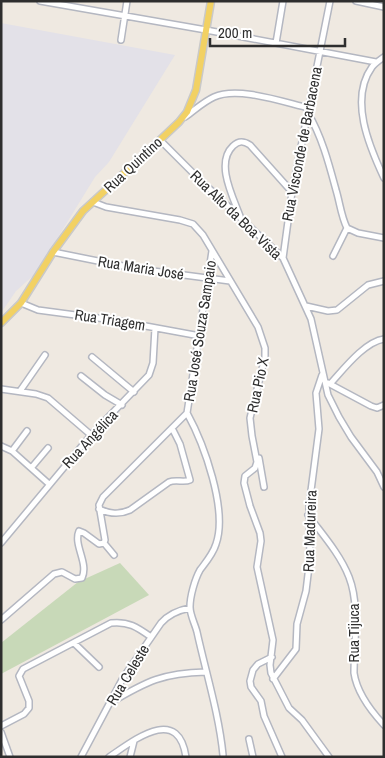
<svg xmlns="http://www.w3.org/2000/svg" width="385" height="758" font-family="'Archivo Narrow',sans-serif">
  <rect width="100%" height="100%" fill="#efe9e1"/>
  <path fill="#e3e1e8" d="M1 23 175 55 109 162 95 177 36 273 16 291 1 313Z"/>
  <path fill="#c8d9b8" d="M120 563 149 595 1 674V643L78 582Z"/>
  <g fill="none" stroke-linecap="round" stroke-linejoin="round">
    <defs>
      <path id="minor" d="M40 1 206 30 376 62
        M356 1 384 7
        M121 40 127 1
        M276 43 283 1
        M384 57C380 60 375 63 372 67 349 99 369 146 384 178
        M308 113C322 137 329 164 336 190 340 203 341 216 347 228L358 233 384 238
        M185 117C195 110 203 102 214 97 238 86 283 102 309 108
        M160 140 197 177 283 258 311 319 328 395 339 417 351 437 377 472 384 487
        M93 202 106 207 180 220 193 224 203 235 258 327 265 348V357L250 418 252 436 257 462 255 468 245 476 244 483 250 506 260 533 261 541 257 567 273 640 270 665 271 673 289 708 302 720 329 757
        M240 216C233 197 215 163 233 146 239 140 244 141 250 145L292 192
        M212 251 187 413C204 444 228 510 216 544 213 554 206 562 200 570 195 579 190 596 190 607 190 615 195 624 197 632 206 673 219 714 223 755
        M53 252 138 269 230 281
        M333 256 347 228
        M283 258 292 192 330 1
        M21 303 38 310 113 320 200 336
        M306 306 328 311 337 310 368 285 384 281
        M92 357 134 392
        M81 376 105 395 122 405
        M328 383 371 406 377 408 384 405
        M330 384C343 370 364 342 384 339
        M1 389 36 394 48 398 91 435
        M20 391 45 355
        M1 446 12 451 49 484
        M12 451 27 431
        M259 458 264 487
        M32 467 48 448
        M99 509C110 514 119 515 130 510L169 482C176 479 184 483 190 480L180 444 172 428
        M308 515C322 534 340 554 349 577 360 605 354 643 354 673 357 693 370 710 384 725
        M1 543 91 435 149 375 153 363 155 328
        M104 543 105 540 99 505 103 497 187 413
        M1 620 54 574 62 572 75 579 82 578C89 563 73 545 79 531L84 533 99 544 104 543 114 555
        M74 643 99 667
        M272 657 258 664 253 670 250 681 251 687 261 701 264 716 282 757
        M273 679 296 649 297 624 306 591 310 558 309 506 319 429 316 393 322 375
        M110 703C147 681 163 673 206 672
        M1 726 24 714 29 708V701L19 676 23 669 111 623C128 621 137 627 151 637
        M1 732 10 757
        M249 739 253 757
        M81 757 123 678 161 623C169 614 179 610 190 608
        M109 757C133 741 178 704 186 757
        M130 757 134 741"/>
      <path id="major" d="M1 323 21 303 53 252 83 211 160 140 179 122 187 112 196 90 211 1"/>
    </defs>
    <use href="#minor" stroke="#b4b7c1" stroke-width="8"/>
    <use href="#major" stroke="#c9c9c9" stroke-width="9"/>
    <use href="#minor" stroke="#fff" stroke-width="5"/>
    <use href="#major" stroke="#f2d163" stroke-width="6"/>
  </g>
  <g text-anchor="middle" stroke-width="4" stroke-linejoin="round" paint-order="stroke">
    <g font-size="15" fill="#2e2e2e" stroke="#fff">
      <text transform="translate(302 144) rotate(-79)" y="5">Rua Visconde de Barbacena</text>
      <text transform="translate(133 165) rotate(-43)" y="5">Rua Quintino</text>
      <text transform="translate(236 215) rotate(44)" y="5">Rua Alto da Boa Vista</text>
      <text transform="translate(141 268) rotate(9)" y="5">Rua Maria José</text>
      <text transform="translate(110 320) rotate(9)" y="5">Rua Triagem</text>
      <text transform="translate(200 331) rotate(-81)" y="5">Rua José Souza Sampaio</text>
      <text transform="translate(258 385) rotate(-78)" y="5">Rua Pio X</text>
      <text transform="translate(90 439) rotate(-47)" y="5">Rua Angélica</text>
      <text transform="translate(310 531) rotate(-88)" y="5">Rua Madureira</text>
      <text transform="translate(354 633) rotate(-90)" y="5">Rua Tijuca</text>
      <text transform="translate(128 675) rotate(-59)" y="5">Rua Celeste</text>
    </g>
  </g>
  <rect width="385" height="758" fill="none" stroke="#2e2e2e" stroke-width="5"/>
  <path d="M210 38v8h135v-8" fill="none" stroke="#2e2e2e" stroke-width="2.5"/>
  <text x="218" y="38" font-size="15" fill="#2e2e2e" stroke="#ffffff" stroke-width="4" paint-order="stroke">200 m</text>
</svg>
